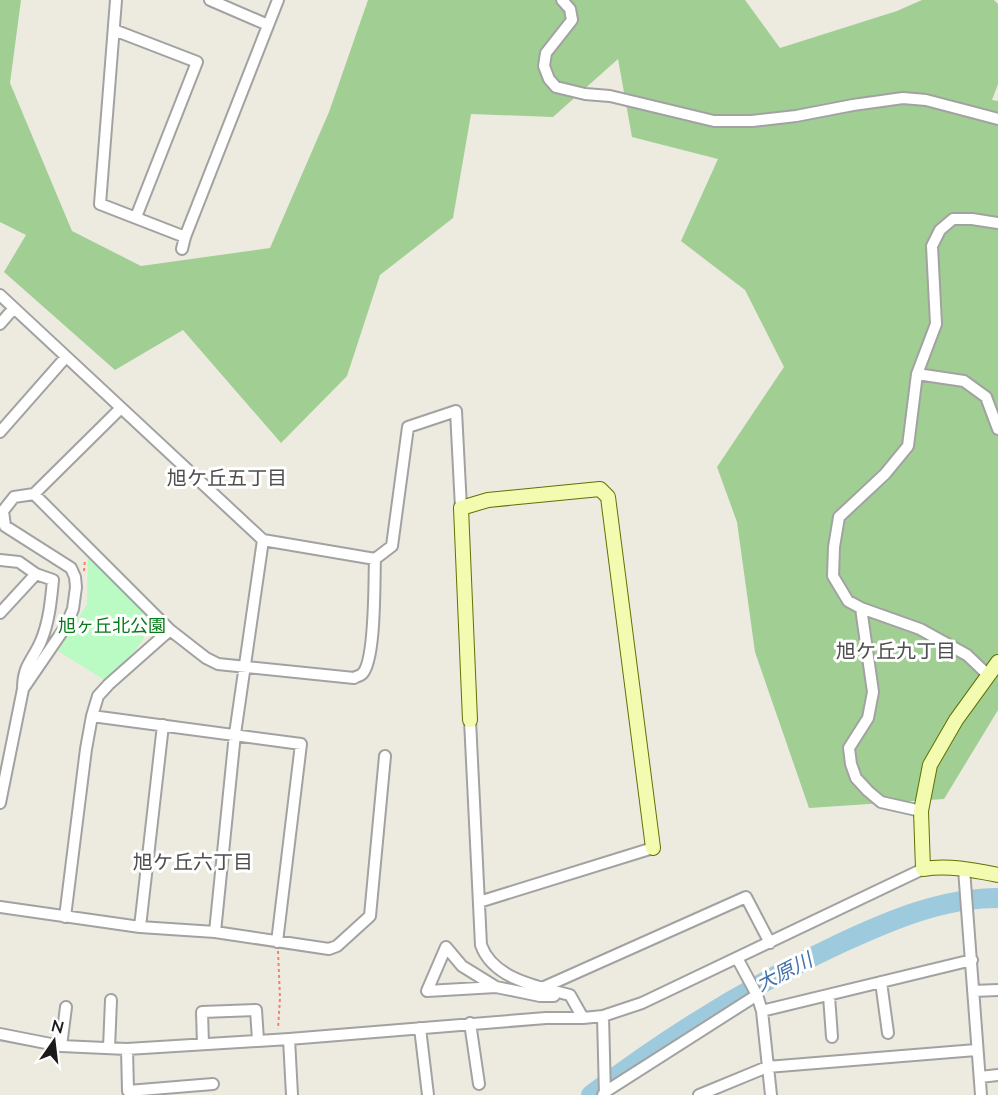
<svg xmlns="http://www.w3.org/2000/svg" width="998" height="1095" font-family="Lato,'Noto Sans JP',sans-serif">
  <rect width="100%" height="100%" fill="#edeae0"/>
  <path fill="#a0ce93" d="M0 0H21L10 83 72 231 141 266 270 248 329 112 368 0H745L780 48 897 11 922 0H994L998 4V84L992 100 998 101V710L944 799 809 808 755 652 737 522 717 467 784 367 745 290 681 241 718 159 632 137 618 59 553 117 471 114 453 218 380 275 347 376 281 443 183 330 115 370 4 272 26 235 0 222Z"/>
  <path fill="#b9fbc3" d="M88 551 152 619 153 626 134 652 106 681 58 651 87 604Z"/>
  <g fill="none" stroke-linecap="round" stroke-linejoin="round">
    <path stroke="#9ecadd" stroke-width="20" d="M591 1095C669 1036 753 984 841 943 891 920 942 898 998 898"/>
    <defs>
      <path id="street" d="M116 0 100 204 185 237
        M210 0 268 25
        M562 0 570 9 572 20 546 53 544 66 549 79 556 87 585 94 610 96 714 121H752L796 116 853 105 903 98 926 100 998 119
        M114 30 197 62 136 217
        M182 249 185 237 278 0
        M0 295 263 540 235 734 215 932
        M0 324 14 308
        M917 374 964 381 986 397 998 429
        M0 432 66 357
        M34 494 170 630 109 684 98 696 92 716 86 749 65 917
        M375 559 392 546 408 427 456 411 461 508
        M0 560 19 562 36 574 53 580C51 601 49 622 41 641 32 662 23 665 23 689
        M861 608 873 692 868 718 849 748 851 764 856 778 868 791 881 802 921 811
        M0 613 36 574
        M170 630 206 658 218 664 354 678C357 676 360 676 362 674 376 661 374 580 375 559L263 540
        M988 675 967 655 920 629 861 608 848 601 833 576 834 547 839 517 885 474 908 446 917 374 936 324 932 246 940 230 953 219H972L998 223
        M92 716 301 744 277 942
        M470 720 481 945C493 979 538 987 570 995L583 1018
        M0 803 23 689 66 626 73 609 76 587 75 577 71 568 5 526 3 511 14 497 34 494 121 408
        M964 869 981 1095
        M479 902 653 848
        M0 907 140 927 215 932 329 949 337 946 370 916 385 756
        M140 927 163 725
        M737 958 757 995 762 1011 771 1095
        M881 982 888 1033
        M496 987 462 966 446 947 427 991 496 987 540 996H554
        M542 988 746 897 770 943
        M973 991 998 990
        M829 996 832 1037
        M762 1011 972 960
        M603 1016 605 1095
        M470 1023 479 1084
        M420 1028 428 1095
        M0 1034 61 1046 127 1049 289 1039 546 1018H583L603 1016 642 1003 923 869
        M289 1039 292 1095
        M203 1044 202 1012 256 1010 258 1040
        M61 1046 66 1007
        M109 1048 111 1000
        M127 1049 128 1091 213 1084
        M980 1077 998 1075
        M603 1095 605 1092 757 995
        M699 1095 767 1067 976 1050"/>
      <path id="secondary" d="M998 662 956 720 930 765 921 811 923 869C949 865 973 870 998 875
        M470 720 461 508 488 500 600 489 608 497 653 848"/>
    </defs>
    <use href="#street" stroke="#a2a2a2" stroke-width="14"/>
    <use href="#secondary" stroke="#5e7201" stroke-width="16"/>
    <path stroke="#fe7c60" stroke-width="2" stroke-dasharray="3 3" stroke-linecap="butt" d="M84 571 85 559
      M278 951 280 998 278 1029"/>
    <use href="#street" stroke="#fff" stroke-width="10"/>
    <use href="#secondary" stroke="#f2fbb0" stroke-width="14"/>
  </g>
  <g text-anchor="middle" stroke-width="6" stroke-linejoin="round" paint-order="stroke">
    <g font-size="18" fill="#087a1a" stroke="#fff">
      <text x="112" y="632">旭ヶ丘北公園</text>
    </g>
    <g font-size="20" fill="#4e4e4e" stroke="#fff">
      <text x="227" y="485">旭ケ丘五丁目</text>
      <text x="896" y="658">旭ケ丘九丁目</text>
      <text x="193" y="869">旭ケ丘六丁目</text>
    </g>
    <g font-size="20" font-style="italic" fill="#4672ac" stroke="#fff">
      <text transform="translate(784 972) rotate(-27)" y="7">大原川</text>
    </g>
  </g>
  <g transform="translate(54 1041) rotate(14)" stroke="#ffffff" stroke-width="4.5" paint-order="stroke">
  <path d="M0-4.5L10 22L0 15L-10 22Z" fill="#1b1b1b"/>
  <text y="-9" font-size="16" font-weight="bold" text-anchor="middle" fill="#1b1b1b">N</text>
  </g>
</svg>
